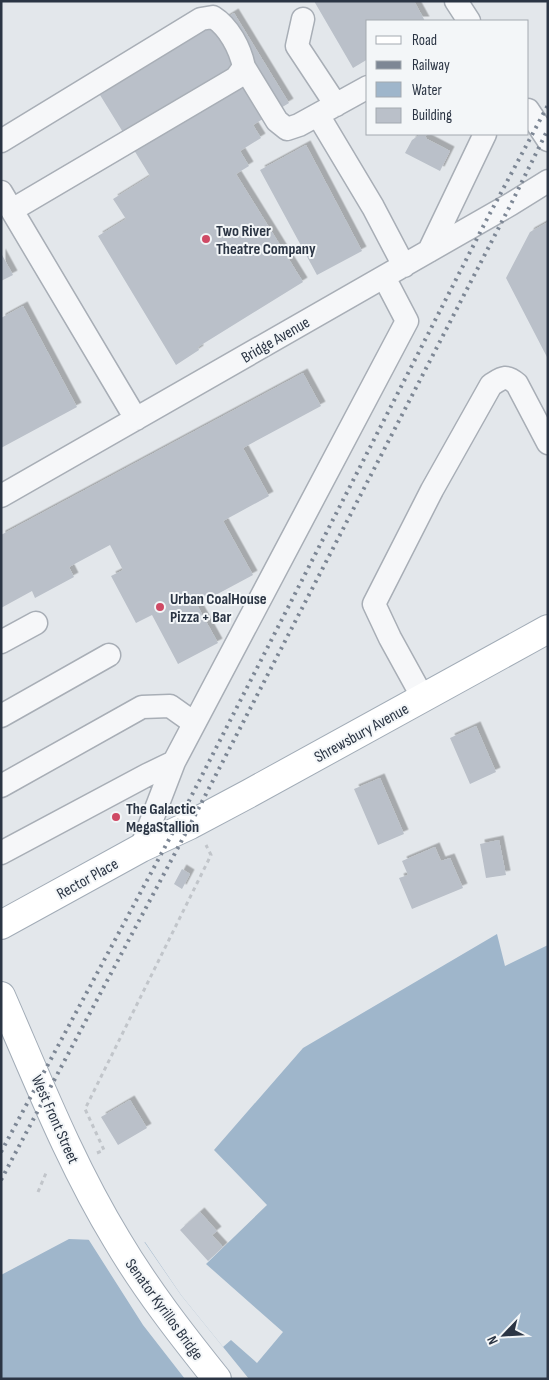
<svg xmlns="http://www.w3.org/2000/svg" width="549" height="1380" font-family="'Sofia Sans Condensed',sans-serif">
  <defs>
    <filter id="shadow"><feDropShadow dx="4.5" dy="-4.5" stdDeviation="0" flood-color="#0004"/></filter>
  </defs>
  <rect width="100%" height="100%" fill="#e3e7eb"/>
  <path fill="#9fb6cb" d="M497 934 505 966 548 945V1379H1V1275L69 1239 145 1242 181 1295 223 1347 231 1340 257 1363 283 1332 206 1264 267 1205 214 1150 303 1048Z"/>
  <path fill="#e3e7eb" d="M87 1237 143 1240 181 1295 249 1379H185L143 1325Z"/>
  <path fill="#bac0c9" filter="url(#shadow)" d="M314 1H414L425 21H368V59L353 68Z
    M234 13 289 103 253 125 261 138 240 151 249 166 236 174 303 282 198 347 199 350 176 365 98 236 126 219 113 199 150 176 100 95Z
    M421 134H428L425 136 427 139 450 151 440 171 405 153 412 140Z
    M306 145 362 251 317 275 260 170Z
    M548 222V359L506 278 530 232Z
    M1 253 13 275 1 281Z
    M23 306 77 407 1 448V318Z
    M303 373 321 406 243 448 269 496 223 521 253 575 197 605 218 643 178 664 152 615 136 623 111 576 123 570 110 545 69 567 74 577 35 598 32 591 1 608V535Z
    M476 726 496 772 470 784 450 738Z
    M380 778 404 834 378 845 354 789Z
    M499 840 506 875 486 878 480 844Z
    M435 847 441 861 450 858 463 888 412 909 399 878 408 875 402 861Z
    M182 869 190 874 182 889 174 884Z
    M130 1100 147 1128 118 1145 101 1117Z
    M200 1212 217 1231 212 1235 223 1247 208 1261 180 1230Z"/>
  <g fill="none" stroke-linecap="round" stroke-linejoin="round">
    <defs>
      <path id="minor" d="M456 1 469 21
        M303 19 297 46 336 105
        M244 67 277 121 287 129 299 125 368 87
        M528 110 548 140
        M318 115 373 207 404 266
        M1 141 201 19 213 17C229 27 240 48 244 67L236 78 12 210
        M1 192 136 419
        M429 251 485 134
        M1 496 511 204 548 181
        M1 642 36 623
        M423 698 390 638 374 604 432 490 491 385C502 378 506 374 517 384L548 443
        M1 716 109 655
        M1 786 142 707 170 706 194 723
        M141 848 174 762
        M1 853 147 775 174 762 407 321 384 277"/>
      <path id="major" d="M1 925 141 848 190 825 250 793 548 629
        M1 996C37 1078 70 1163 117 1240 146 1289 181 1334 217 1379"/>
    </defs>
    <use href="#minor" stroke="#a8aeb6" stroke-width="25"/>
    <use href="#major" stroke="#a2acb7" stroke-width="30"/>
    <path stroke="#c1c5ca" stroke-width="3" stroke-dasharray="4 4" stroke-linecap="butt" d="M97 1153 104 1150 85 1109 211 855 206 845
      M38 1192 46 1173"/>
    <use href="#minor" stroke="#f6f7f9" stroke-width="22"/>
    <use href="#major" stroke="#fff" stroke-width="28"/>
    <path stroke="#7d8795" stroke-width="4" stroke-dasharray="2.5 5" stroke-linecap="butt" d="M1 1152 173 832 488 217 548 105
      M1 1180 190 825 511 204 548 129"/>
  </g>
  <g fill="#cf4a65" stroke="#f3f6f8" stroke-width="2">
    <circle cx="206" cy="239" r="5"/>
    <circle cx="160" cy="607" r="5"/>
    <circle cx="116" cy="817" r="5"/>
  </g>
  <g text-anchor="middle" stroke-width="4" stroke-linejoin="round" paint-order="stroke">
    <g font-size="16" font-weight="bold" fill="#2b3544" stroke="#f3f6f8" text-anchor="start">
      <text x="216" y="236">Two River<tspan x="216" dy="18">Theatre Company</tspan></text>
      <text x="170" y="604">Urban CoalHouse<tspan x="170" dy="18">Pizza + Bar</tspan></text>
      <text x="126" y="814">The Galactic<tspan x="126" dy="18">MegaStallion</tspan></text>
    </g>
    <g font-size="16" fill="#2b3544" stroke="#f3f6f8">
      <text transform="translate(275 339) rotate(-30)" y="6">Bridge Avenue</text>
      <text transform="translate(361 732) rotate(-29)" y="6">Shrewsbury Avenue</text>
      <text transform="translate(87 878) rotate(-29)" y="6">Rector Place</text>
      <text transform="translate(56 1119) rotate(66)" y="6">West Front Street</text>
      <text transform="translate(165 1309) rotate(54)" y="6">Senator Kyrillos Bridge</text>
    </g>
  </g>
  <rect width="549" height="1380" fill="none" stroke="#2b3544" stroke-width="5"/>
  <rect x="366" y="20" width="162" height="115" fill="#f3f6f8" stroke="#a3a9b0"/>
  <rect x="376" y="36" width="25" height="8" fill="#ffffff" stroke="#a3a9b0"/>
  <text x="412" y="45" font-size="15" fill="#2b3544">Road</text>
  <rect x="376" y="61" width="25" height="8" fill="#7d8795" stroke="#a3a9b0"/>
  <text x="412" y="70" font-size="15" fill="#2b3544">Railway</text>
  <rect x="376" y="82" width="25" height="15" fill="#9fb6cb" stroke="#a3a9b0"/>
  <text x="412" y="95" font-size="15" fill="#2b3544">Water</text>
  <rect x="376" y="108" width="25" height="15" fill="#bac0c9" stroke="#a3a9b0"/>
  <text x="412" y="120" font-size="15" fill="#2b3544">Building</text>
  <g transform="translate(504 1335) rotate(245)" stroke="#f3f6f8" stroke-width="4" paint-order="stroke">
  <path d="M0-4L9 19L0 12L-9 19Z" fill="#2b3544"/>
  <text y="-8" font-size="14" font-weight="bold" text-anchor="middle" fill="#2b3544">N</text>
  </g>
</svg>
